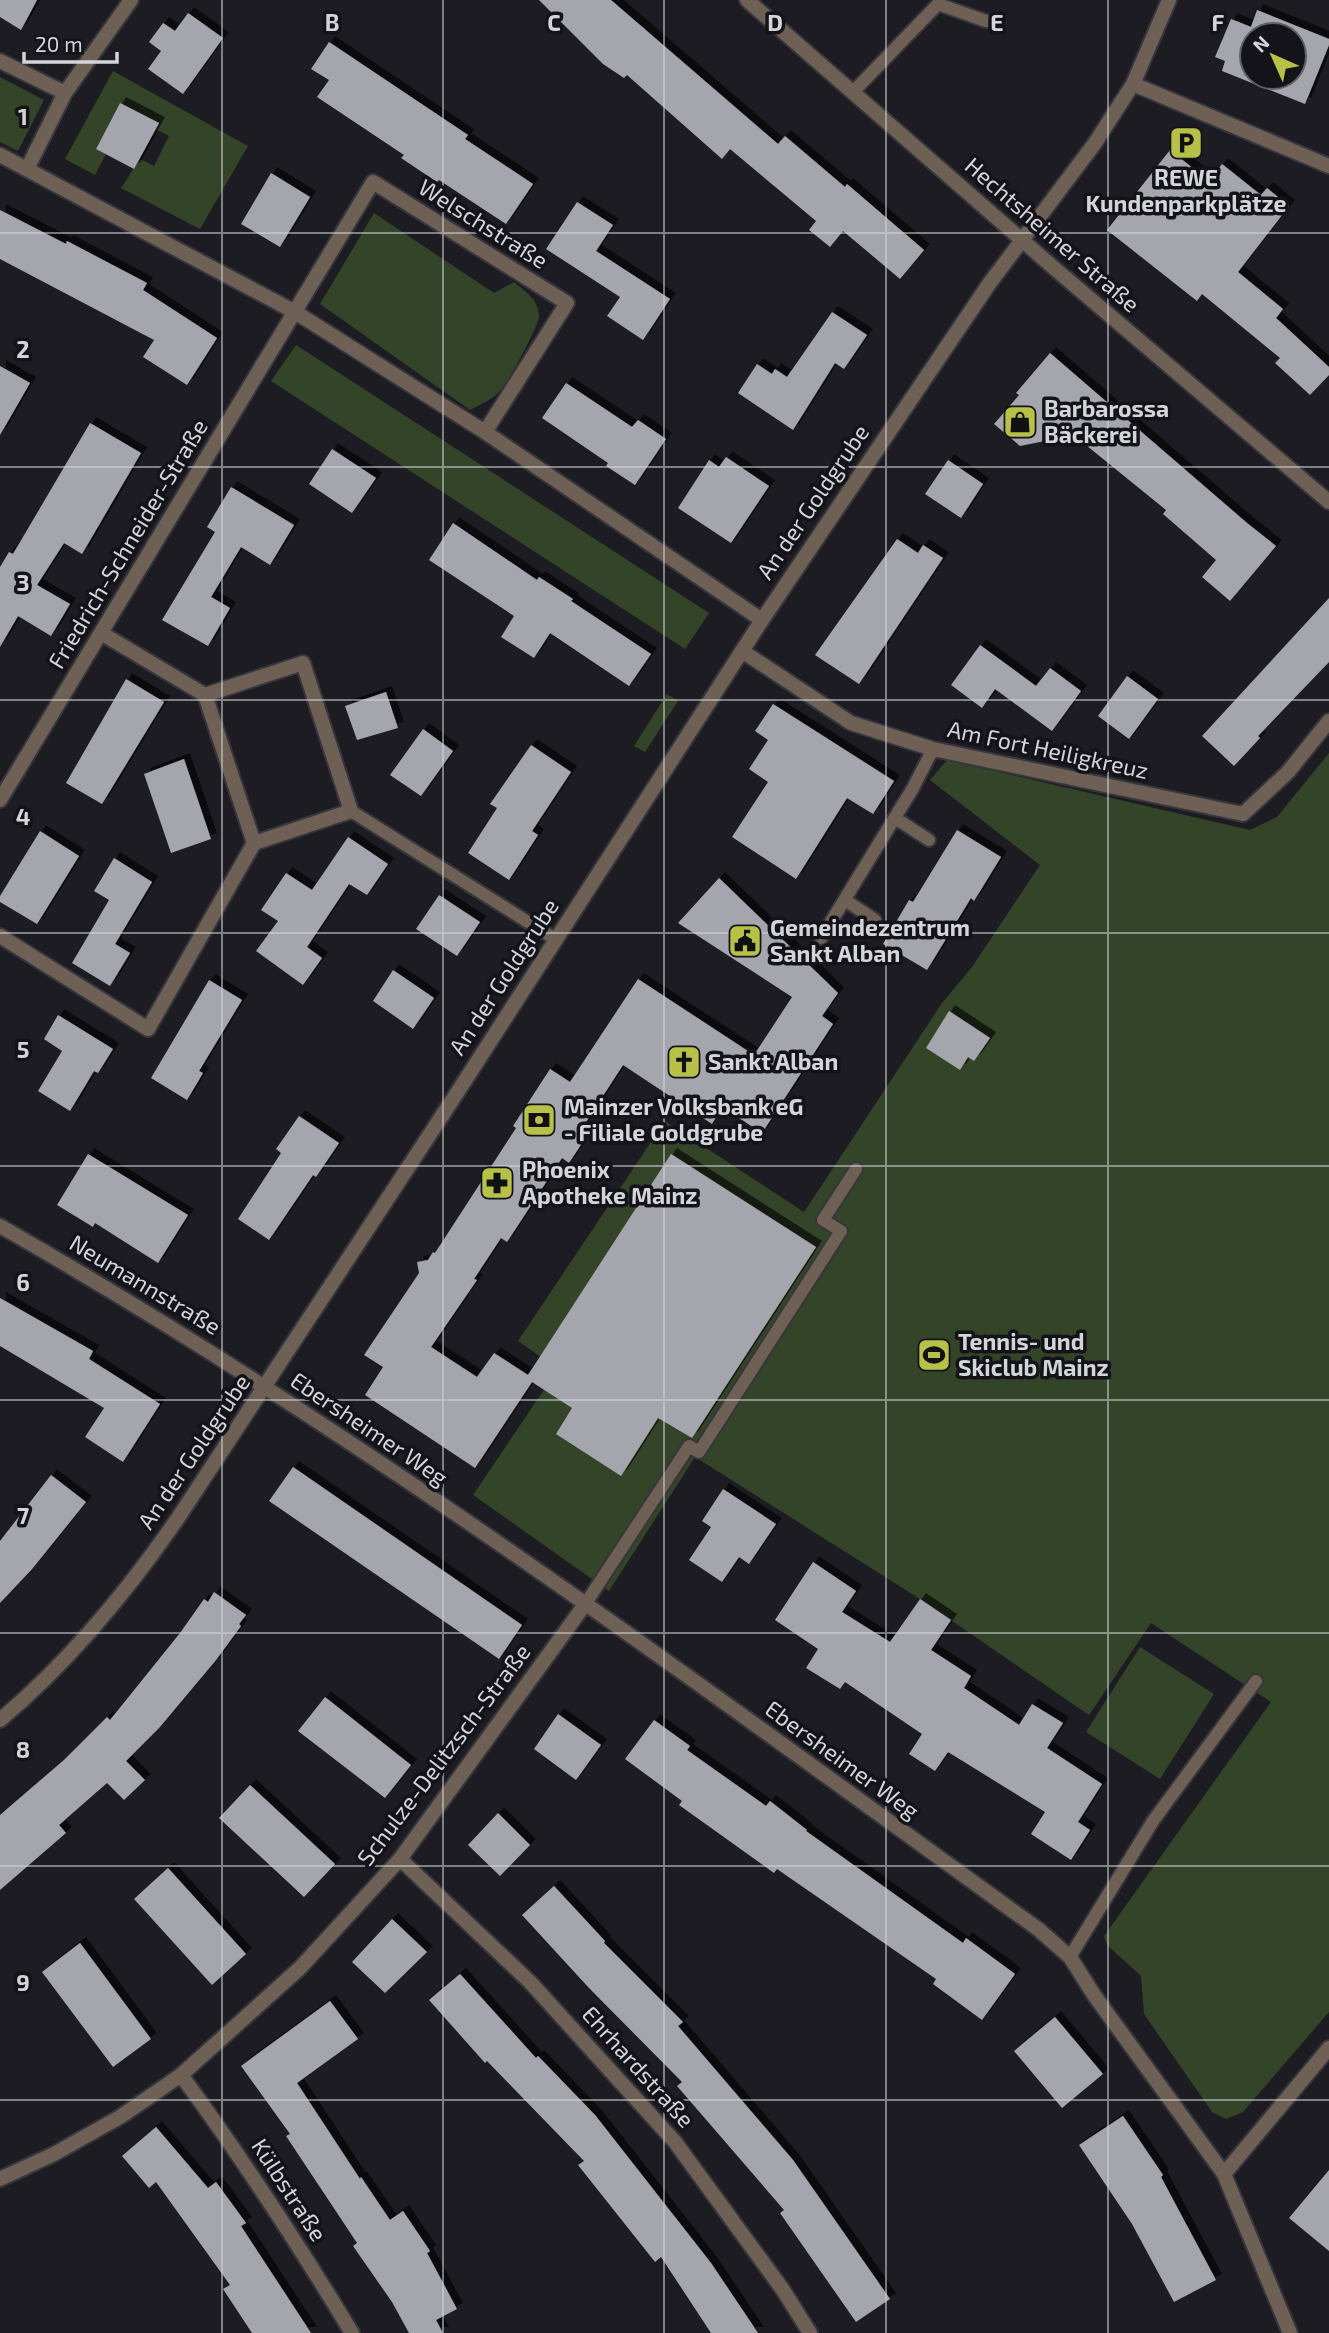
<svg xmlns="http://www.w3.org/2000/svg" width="1329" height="2333" font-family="'Exo 2',sans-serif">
  <defs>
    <filter id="shadow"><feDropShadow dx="6" dy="-6" stdDeviation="0" flood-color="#0009"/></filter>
  </defs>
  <rect width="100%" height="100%" fill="#1c1c22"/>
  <path fill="#344428" d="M113 71 248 146 200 229 121 188 140 159 154 166 169 136 155 129 158 122 120 103 96 149 106 154 95 175 65 159Z
    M0 77 44 100 18 151 0 142Z
    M374 213 494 293 514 282C525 291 539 300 539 316 539 326 507 385 498 393 491 400 479 405 470 410L320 304Z
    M296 345 709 613 685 649 271 381Z
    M667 694 678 701 645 752 634 746Z
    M1329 753V2012L1243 2112 1226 2119 1212 2112 1144 2014 1141 1976 1107 1945 1104 1936 1271 1702 1151 1623 1089 1715 920 1599 695 1457 609 1591 473 1495 558 1369 518 1341 665 1121 804 1212 942 1003 972 967 1040 865 930 780 947 760 1250 830 1277 817Z
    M1140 1647 1214 1694 1160 1779 1086 1732Z"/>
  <path fill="#a5a5ae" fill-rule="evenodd" filter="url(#shadow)" d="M0 0H37L21 30 0 17Z
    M539 0H611L778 144 785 136 845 187 847 184 924 250 900 279 843 231 830 247 809 230 816 221 730 149 722 159 627 75 624 78 603 64Z
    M1257 10 1329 39V45L1305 104 1222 71 1225 61 1215 57 1231 19 1251 27ZM1252 35H1294V77H1252Z
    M188 13 223 38 183 94 148 69 161 51 149 42 163 23 175 31Z
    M329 42 468 135 465 139 533 184 506 224 439 180 437 182 401 158 404 155 317 97 329 80 311 69Z
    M120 103 159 123 134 169 96 149Z
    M1170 150 1209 181 1222 164 1261 195 1267 188 1289 206 1238 272 1283 309 1276 318 1329 367V375L1310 395 1275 363 1280 358 1202 294 1197 301 1107 230Z
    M271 173 310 197 280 247 241 224Z
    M577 202 613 225 596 251 670 299 643 340 607 316 620 297 546 249Z
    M0 210 66 244 67 241 147 283 143 290 217 338 187 385 143 357 154 340 0 259Z
    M832 312 867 335 844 369 835 363 793 430 738 393 757 364 772 374 775 369 787 377Z
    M1050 353 1247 523 1276 546 1230 601 1202 577 1216 560 1163 514 1166 510 1076 437 1073 441 1057 427 1045 441 1020 446 994 424 1019 395 1016 393Z
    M0 366 30 383 0 435Z
    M566 383 632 427 638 420 666 439 635 485 606 466 608 463 542 418Z
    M90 423 141 453 82 554 64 543 37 585 70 604 51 636 18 616 0 647V567L9 552 13 554Z
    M332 449 376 478 352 513 309 484Z
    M726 457 769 486 731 543 678 508 709 460 719 467Z
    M948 460 983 484 961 518 925 494Z
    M231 487 294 525 270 565 241 547 211 597 230 608 208 646 162 620 215 532 207 527Z
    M453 523 537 580 539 577 573 599 571 601 651 654 629 686 550 633 534 658 501 637 514 616 429 560Z
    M897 539 918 553 923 545 943 558 859 684 815 655Z
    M1329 598V662L1258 736 1260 738 1234 766 1202 736Z
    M980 645 1036 686 1050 668 1081 691 1052 731 995 689 982 708 951 685Z
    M1127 676 1158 699 1129 739 1098 716Z
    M126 679 164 702 102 804 66 783Z
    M386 692 398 728 357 740 345 706Z
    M773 704 894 781 873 814 847 798 796 879 732 837 768 782 749 769 768 740 755 731Z
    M423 729 453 751 421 796 390 775Z
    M531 745 571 772 532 831 538 835 509 880 468 853 497 808 490 804Z
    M184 759 211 839 171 853 144 774Z
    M957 830 1001 857 974 901 971 898 927 970 883 944 909 900 913 902Z
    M40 831 79 856 37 924 0 902V896Z
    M348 837 388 864 367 895 349 884 307 947 322 958 303 985 256 951 278 921 261 910 286 873 312 890Z
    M114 858 152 882 115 944 130 953 110 986 72 963 109 900 94 891Z
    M719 878 838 993 822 1016 833 1024 762 1133 722 1107 712 1124 623 1065 579 1133 586 1137 569 1163 562 1158 507 1242 501 1238 474 1279 477 1280 431 1347 477 1377 494 1353 528 1375 671 1154 816 1247 692 1438 658 1418 621 1476 556 1434 572 1408 532 1382 475 1468 365 1395 383 1367 364 1355 419 1273 417 1262 428 1260 433 1252 435 1253 516 1128 513 1126 550 1069 570 1082 638 979 754 1055 792 997 678 923Z
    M439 895 480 922 457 956 416 929Z
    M393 970 434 998 413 1029 373 1001Z
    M209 980 242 1000 199 1071 203 1073 187 1100 151 1078Z
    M949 1011 990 1038 974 1061 968 1057 960 1070 926 1048Z
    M58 1015 113 1049 98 1073 94 1071 70 1111 38 1091 62 1051 44 1039Z
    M299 1116 339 1143 316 1177 313 1175 269 1240 238 1219 281 1153 276 1149Z
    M88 1154 188 1215 158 1263 95 1223 93 1227 57 1205Z
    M0 1298 93 1351 89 1359 160 1404 123 1462 85 1437 104 1408 0 1346Z
    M293 1467 522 1625 499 1659 269 1501Z
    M51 1475 86 1502 32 1569 0 1603V1541Z
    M723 1489 776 1524 749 1564 739 1557 722 1582 689 1560 711 1527 702 1521Z
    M813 1562 856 1591 842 1612 890 1642 920 1599 951 1620 931 1650 971 1676 964 1688 1019 1725 1032 1704 1063 1723 1047 1748 1102 1784 1078 1822 1090 1830 1071 1860 1031 1834 1045 1812 948 1752 935 1771 909 1754 922 1734 845 1682 840 1689 806 1668 818 1649 775 1620Z
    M214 1592 246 1615 239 1624 241 1626 216 1660 159 1728 126 1761 145 1780 124 1800 107 1783 59 1825 66 1833 0 1890V1815L64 1760 107 1717 110 1720 180 1633 204 1599 208 1602Z
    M325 1697 411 1765 385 1798 298 1731Z
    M558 1714 601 1745 576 1780 534 1749Z
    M654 1720 690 1746 687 1750 766 1806 770 1801 807 1830 806 1831 963 1943 966 1938 1015 1974 982 2020 933 1984 936 1979 777 1869 774 1873 679 1805 682 1801 625 1759Z
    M250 1785 335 1864 304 1897 219 1818Z
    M498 1813 530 1845 500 1876 468 1845Z
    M168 1868 246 1954 212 1985 134 1899Z
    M554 1886 605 1941 604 1943 683 2022 678 2026 793 2160 890 2299 856 2322 780 2213 784 2210 677 2086 682 2082 589 1988 522 1915Z
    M392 1919 427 1952 385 1993 352 1962Z
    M80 1943 151 2039 113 2067 42 1972Z
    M460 1974 536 2058 538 2056 595 2115 711 2263 758 2333H711L661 2257 655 2262 578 2165 584 2161 487 2061 485 2063 429 2000Z
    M330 2001 358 2039 297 2083 360 2179 361 2177 390 2220 403 2211 430 2251 427 2253 457 2309 436 2320 443 2333H409L392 2302 353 2246 357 2243 286 2136 290 2134 241 2066Z
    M1055 2017 1103 2074 1062 2108 1014 2051Z
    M1123 2116 1163 2175 1161 2177 1216 2280 1174 2302 1132 2224 1079 2145Z
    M156 2127 208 2188 216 2182 246 2223 241 2226 311 2333H252L223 2289 230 2285 156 2182 149 2188 122 2156Z
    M1329 2170V2251L1289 2218Z"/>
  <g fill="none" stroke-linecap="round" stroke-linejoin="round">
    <defs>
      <path id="service" d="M853 92 938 4 986 21
        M351 811 555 939
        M895 818 929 840
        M845 900 875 920
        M821 938 913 788 933 749
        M586 1603 689 1446 699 1452 841 1231 823 1220 856 1169
        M1070 1957 1153 1821 1256 1681"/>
      <path id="minor" d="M0 61 65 93
        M1133 84 1329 166
        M0 155 295 312 485 432 762 620
        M27 169 65 93 131 0
        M101 633 205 695 254 843 351 811 303 663 205 695
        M742 651 851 723 933 749 1243 814 1288 772 1329 721
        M0 800 373 182 567 303 485 432
        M0 936 148 1029 254 843
        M0 1226C363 1433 699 1685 1038 1929L1070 1957 1094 1995 1224 2174 1290 2333
        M400 1859 530 1982 675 2142 783 2290 810 2333
        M181 2075C243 2159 298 2244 352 2333
        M1224 2174 1329 2048
        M0 2179 54 2154 120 2117 181 2075 300 1968 400 1859 586 1603"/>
      <path id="tertiary" d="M747 0 1054 268 1329 502
        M0 1720C69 1662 127 1592 178 1518L455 1096 762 620 989 284 1095 143 1133 84 1169 0"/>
    </defs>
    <use href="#service" stroke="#36363c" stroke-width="16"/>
    <use href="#minor" stroke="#36363c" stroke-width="18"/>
    <use href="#tertiary" stroke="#36363c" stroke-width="18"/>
    <use href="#service" stroke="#6f6056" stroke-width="12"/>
    <use href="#minor" stroke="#6f6056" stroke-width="14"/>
    <use href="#tertiary" stroke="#6f6056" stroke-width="14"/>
  </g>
  <path fill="none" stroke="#d4d5d9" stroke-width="2" stroke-opacity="0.55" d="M222 0V2333M443 0V2333M664 0V2333M886 0V2333M1108 0V2333M0 233H1329M0 467H1329M0 700H1329M0 933H1329M0 1166H1329M0 1400H1329M0 1633H1329M0 1866H1329M0 2100H1329"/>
  <defs>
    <symbol id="parking-square" viewBox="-11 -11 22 22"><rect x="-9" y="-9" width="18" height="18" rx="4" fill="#b7c148" stroke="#131319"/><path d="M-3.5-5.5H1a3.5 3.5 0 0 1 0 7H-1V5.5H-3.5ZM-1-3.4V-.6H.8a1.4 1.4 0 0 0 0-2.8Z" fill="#111"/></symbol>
    <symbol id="shop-square" viewBox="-11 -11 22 22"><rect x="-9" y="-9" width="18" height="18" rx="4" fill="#b7c148" stroke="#131319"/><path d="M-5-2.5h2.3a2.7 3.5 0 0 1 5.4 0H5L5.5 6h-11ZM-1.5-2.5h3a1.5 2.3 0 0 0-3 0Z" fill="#111"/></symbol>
    <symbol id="civic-square" viewBox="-11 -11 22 22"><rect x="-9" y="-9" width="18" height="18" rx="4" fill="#b7c148" stroke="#131319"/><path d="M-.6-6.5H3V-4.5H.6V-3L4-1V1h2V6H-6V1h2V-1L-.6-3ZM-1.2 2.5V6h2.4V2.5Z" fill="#111"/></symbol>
    <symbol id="church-square" viewBox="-11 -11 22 22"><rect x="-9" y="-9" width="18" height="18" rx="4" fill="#b7c148" stroke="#131319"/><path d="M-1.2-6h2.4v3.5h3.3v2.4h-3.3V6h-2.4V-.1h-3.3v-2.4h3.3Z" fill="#111"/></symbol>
    <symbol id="bank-square" viewBox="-11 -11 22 22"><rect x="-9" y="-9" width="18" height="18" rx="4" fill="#b7c148" stroke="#131319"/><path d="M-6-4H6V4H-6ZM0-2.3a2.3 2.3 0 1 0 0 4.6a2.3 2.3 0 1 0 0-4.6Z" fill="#111"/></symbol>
    <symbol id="pharmacy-square" viewBox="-11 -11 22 22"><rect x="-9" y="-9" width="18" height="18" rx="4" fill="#b7c148" stroke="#131319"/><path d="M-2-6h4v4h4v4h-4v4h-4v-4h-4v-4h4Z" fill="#111"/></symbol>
    <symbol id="stadium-square" viewBox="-11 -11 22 22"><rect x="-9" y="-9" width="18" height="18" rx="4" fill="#b7c148" stroke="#131319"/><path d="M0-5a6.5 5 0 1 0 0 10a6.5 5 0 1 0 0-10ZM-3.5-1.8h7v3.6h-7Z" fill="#111"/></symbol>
  </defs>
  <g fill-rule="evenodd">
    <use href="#parking-square" x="1167" y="124" width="38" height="38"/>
    <use href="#shop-square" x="1001" y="403" width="38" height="38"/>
    <use href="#civic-square" x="726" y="922" width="38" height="38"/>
    <use href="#church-square" x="665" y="1043" width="38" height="38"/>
    <use href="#bank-square" x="520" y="1101" width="38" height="38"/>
    <use href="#pharmacy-square" x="478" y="1164" width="38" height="38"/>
    <use href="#stadium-square" x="915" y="1336" width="38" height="38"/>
  </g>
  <g text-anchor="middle" stroke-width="7" stroke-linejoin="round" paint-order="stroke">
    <g font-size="23" font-weight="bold" fill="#d4d5d9" stroke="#131319" text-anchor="start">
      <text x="1186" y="186" text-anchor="middle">REWE<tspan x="1186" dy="26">Kundenparkplätze</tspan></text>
      <text x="1044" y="417">Barbarossa<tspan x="1044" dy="26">Bäckerei</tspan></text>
      <text x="770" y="936">Gemeindezentrum<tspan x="770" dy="26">Sankt Alban</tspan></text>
      <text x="708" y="1070">Sankt Alban</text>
      <text x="564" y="1115">Mainzer Volksbank eG<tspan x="564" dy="26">- Filiale Goldgrube</tspan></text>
      <text x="522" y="1178">Phoenix<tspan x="522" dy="26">Apotheke Mainz</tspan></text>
      <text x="958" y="1350">Tennis- und<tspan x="958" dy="26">Skiclub Mainz</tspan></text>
    </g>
    <g font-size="23" fill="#d4d5d9" stroke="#131319">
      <text transform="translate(483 224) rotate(32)" y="8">Welschstraße</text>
      <text transform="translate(1052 235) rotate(41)" y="8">Hechtsheimer Straße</text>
      <text transform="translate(813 502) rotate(-56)" y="8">An der Goldgrube</text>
      <text transform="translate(128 544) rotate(-59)" y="8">Friedrich-Schneider-Straße</text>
      <text transform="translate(1048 750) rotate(12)" y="8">Am Fort Heiligkreuz</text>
      <text transform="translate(504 977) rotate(-57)" y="8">An der Goldgrube</text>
      <text transform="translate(145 1285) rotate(31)" y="8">Neumannstraße</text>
      <text transform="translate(369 1429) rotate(34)" y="8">Ebersheimer Weg</text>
      <text transform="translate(194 1452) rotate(-56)" y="8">An der Goldgrube</text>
      <text transform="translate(444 1755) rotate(-53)" y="8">Schulze-Delitzsch-Straße</text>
      <text transform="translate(842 1760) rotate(36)" y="8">Ebersheimer Weg</text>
      <text transform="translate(638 2067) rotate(48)" y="8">Ehrhardstraße</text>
      <text transform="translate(289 2190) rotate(57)" y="8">Külbstraße</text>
    </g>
  </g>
  <g font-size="23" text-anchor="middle" font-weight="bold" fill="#d4d5d9" stroke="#131319" stroke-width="7" stroke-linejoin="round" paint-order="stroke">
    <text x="332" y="31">B</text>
    <text x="554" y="31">C</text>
    <text x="775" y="31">D</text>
    <text x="997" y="31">E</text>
    <text x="1218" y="31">F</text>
    <text x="23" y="125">1</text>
    <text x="23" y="358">2</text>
    <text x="23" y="591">3</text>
    <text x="23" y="825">4</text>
    <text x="23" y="1058">5</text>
    <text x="23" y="1291">6</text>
    <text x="23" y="1524">7</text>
    <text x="23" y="1758">8</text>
    <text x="23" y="1991">9</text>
  </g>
  <g transform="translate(1273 56) rotate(315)"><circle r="33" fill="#131319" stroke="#606166" stroke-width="2"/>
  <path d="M0-5L12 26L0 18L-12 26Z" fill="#b7c148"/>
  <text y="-10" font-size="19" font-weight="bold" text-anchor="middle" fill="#d4d5d9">N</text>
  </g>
  <path d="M24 52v10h93v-10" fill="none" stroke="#d4d5d9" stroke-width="3.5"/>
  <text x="35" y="52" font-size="21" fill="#d4d5d9" stroke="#131319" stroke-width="5" paint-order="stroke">20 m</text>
</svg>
